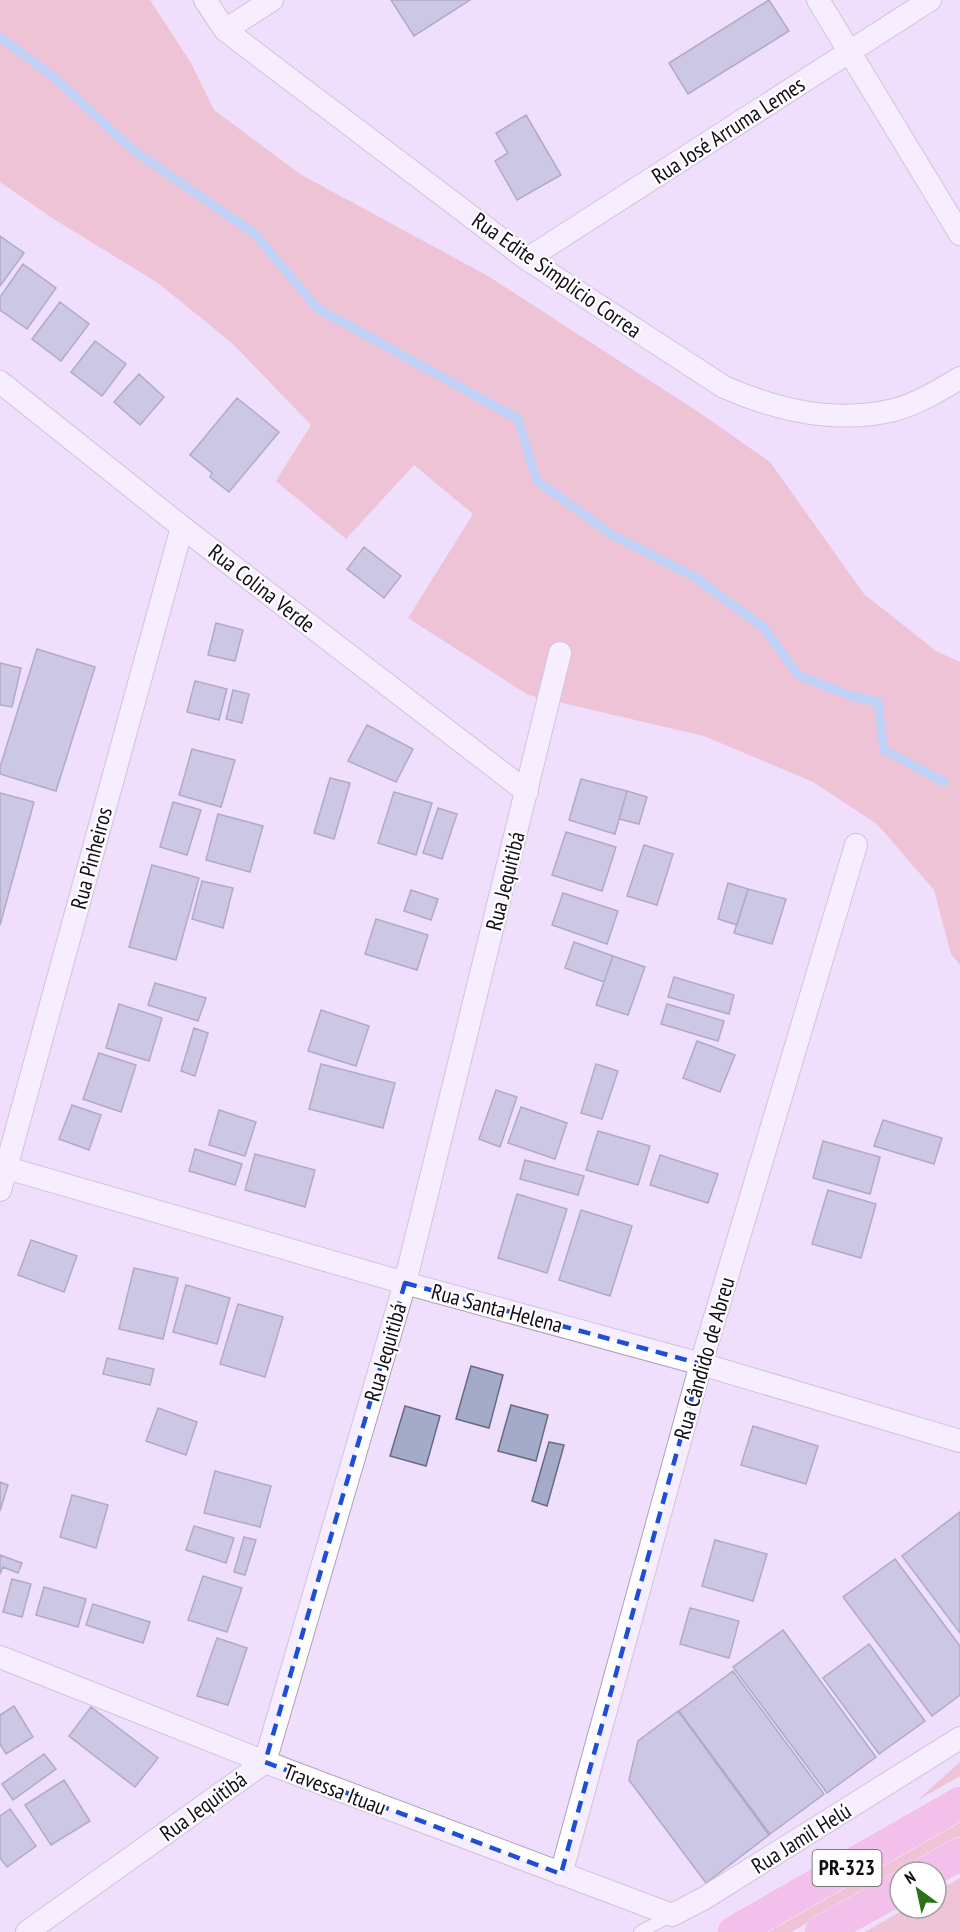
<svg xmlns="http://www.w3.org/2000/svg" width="960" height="1932" font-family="'PT Sans Narrow',sans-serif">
  <rect width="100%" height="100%" fill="#efdffd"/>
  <path fill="#eba3a5" d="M0 0H150L191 63 214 110 300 174 488 276 700 413 770 462 864 594 936 651 960 662V965L951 954 934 890 877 824 813 782 704 736 528 695 408 618 473 514 414 465 346 539 276 481 311 425 233 344 158 283 52 218 0 182Z
    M960 1762V1776L918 1800Z
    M960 1822V1840L791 1932H760Z
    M960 1878V1932H865L907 1908H936V1892Z"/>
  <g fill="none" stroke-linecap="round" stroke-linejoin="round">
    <path stroke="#86c1ed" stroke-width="9" d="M0 37 56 79 133 150 254 233 317 308 518 419 537 481 614 536 695 577 763 627 798 675 851 696 878 702 884 750 944 782"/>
  </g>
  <path fill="#a4abc9" stroke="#656a86" stroke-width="1.5" d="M391 0H470L414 36Z
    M769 0 789 31 688 94 669 63Z
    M526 115 561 175 517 200 495 161 508 153 496 133Z
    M0 236 24 253 0 286Z
    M23 264 56 288 27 329 0 310V297Z
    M60 302 89 324 61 361 32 339Z
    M95 341 126 364 102 396 71 372Z
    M139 374 164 397 140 425 114 402Z
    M237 398 279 432 229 492 210 477 212 473 190 455Z
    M364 547 401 576 384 598 347 569Z
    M216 623 243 630 235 661 208 655Z
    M37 649 95 667 56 791 0 774V767Z
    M0 663 21 668 12 707 0 705Z
    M195 681 227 689 219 720 187 712Z
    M233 690 249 694 242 723 226 719Z
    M367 725 413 749 396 782 348 761Z
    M192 749 235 760 221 807 179 795Z
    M330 778 350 783 334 839 314 833Z
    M581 779 627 791 615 834 569 820Z
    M627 791 647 797 639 824 619 819Z
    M394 792 432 803 416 855 378 843Z
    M0 793 34 802 0 925Z
    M173 802 201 810 187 855 160 847Z
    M438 808 457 814 442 859 423 853Z
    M218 814 263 826 250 872 206 860Z
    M566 832 616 847 602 891 552 875Z
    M644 845 673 854 657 905 627 896Z
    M152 865 199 878 176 960 129 947Z
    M202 881 233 888 223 928 192 919Z
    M728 883 748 889 737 925 718 919Z
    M748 889 786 899 772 944 734 933Z
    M411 890 438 899 431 920 404 911Z
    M563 893 618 911 607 944 552 925Z
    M376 919 428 935 417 970 365 954Z
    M574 942 613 956 604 982 565 968Z
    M613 956 645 967 628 1015 596 1005Z
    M674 977 734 995 729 1014 668 997Z
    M155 983 206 998 198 1021 148 1005Z
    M119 1004 162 1018 149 1061 106 1048Z
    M667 1004 724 1021 718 1041 661 1024Z
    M321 1010 369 1026 356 1066 308 1051Z
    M194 1028 208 1033 195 1076 181 1071Z
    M697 1041 735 1055 720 1092 683 1078Z
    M99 1053 136 1065 121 1112 83 1099Z
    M321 1064 395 1083 383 1128 309 1109Z
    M596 1064 618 1071 602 1119 581 1113Z
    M496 1090 517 1097 500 1147 479 1139Z
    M72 1105 101 1115 89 1150 59 1139Z
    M521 1107 567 1123 555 1159 508 1143Z
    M219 1110 256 1122 245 1156 209 1145Z
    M883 1120 942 1138 934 1164 874 1146Z
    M598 1131 650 1146 638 1185 586 1170Z
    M823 1141 880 1157 870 1194 813 1178Z
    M195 1149 242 1164 235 1185 189 1171Z
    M255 1154 315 1170 305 1207 245 1190Z
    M660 1155 718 1174 708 1203 650 1185Z
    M525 1160 584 1176 578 1195 520 1179Z
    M828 1190 876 1204 861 1258 812 1244Z
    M517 1194 567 1209 547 1273 498 1258Z
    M581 1210 632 1226 610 1296 559 1280Z
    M31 1240 77 1256 64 1292 18 1275Z
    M134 1268 178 1278 163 1339 119 1329Z
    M186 1285 230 1298 217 1344 173 1332Z
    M238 1304 283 1317 265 1377 220 1364Z
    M107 1358 154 1369 150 1385 103 1374Z
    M471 1366 503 1375 489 1428 456 1419Z
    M511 1405 548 1415 536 1461 498 1451Z
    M405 1406 440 1416 426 1466 390 1456Z
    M158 1408 197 1422 186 1455 146 1441Z
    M753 1426 818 1446 806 1484 741 1465Z
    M549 1442 564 1445 547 1506 532 1501Z
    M215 1471 271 1486 260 1527 204 1513Z
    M0 1482 8 1485 0 1511Z
    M72 1495 108 1505 96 1548 60 1537Z
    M960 1512V1633L902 1556Z
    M194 1526 234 1538 226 1563 186 1550Z
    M244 1537 256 1540 245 1575 234 1572Z
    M715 1540 767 1554 753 1601 702 1586Z
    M0 1555 22 1563 18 1573 3 1567 0 1574Z
    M895 1559 960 1646V1695L932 1716 843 1597Z
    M203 1576 242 1588 227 1632 188 1620Z
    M12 1579 31 1584 22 1617 3 1612Z
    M44 1587 86 1599 78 1627 36 1615Z
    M93 1604 150 1622 143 1643 86 1625Z
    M690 1608 739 1621 729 1658 680 1644Z
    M783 1630 876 1757 827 1793 733 1667Z
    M217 1638 247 1648 228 1705 197 1696Z
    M869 1644 925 1721 879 1754 823 1678Z
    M733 1671 824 1794 770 1834 679 1711Z
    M14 1706 33 1737 6 1754 0 1744V1715Z
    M91 1707 158 1758 135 1787 69 1736Z
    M678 1711 769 1835 706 1883 629 1780 638 1741Z
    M44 1754 56 1769 13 1800 2 1784Z
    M64 1780 90 1821 51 1845 25 1805Z
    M10 1809 36 1846 7 1867 0 1858V1816Z"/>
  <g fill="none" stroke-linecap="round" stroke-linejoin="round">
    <defs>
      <path id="service" d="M640 1932 672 1915"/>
      <path id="minor" d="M205 0 225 30 527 259 724 387C776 410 837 424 894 410 917 404 940 390 960 378
        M818 0 960 234
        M225 30 272 0
        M527 259 930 0
        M0 382 182 527 527 792
        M0 1166 405 1283 701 1364 960 1441
        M0 1190 182 527
        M0 1657 265 1762 672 1915 703 1899 960 1738
        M561 1874 701 1364 856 845
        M27 1932 265 1762 405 1283 560 653"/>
      <path id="trunk" d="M928 1872 960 1854
        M734 1932 960 1803
        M821 1932 900 1888"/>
    </defs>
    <use href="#service" stroke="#ae9fbb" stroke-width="14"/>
    <use href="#minor" stroke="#ae9fbb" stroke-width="24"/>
    <use href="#trunk" stroke="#fff" stroke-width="34"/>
    <use href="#service" stroke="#fff" stroke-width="12"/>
    <use href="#minor" stroke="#fff" stroke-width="22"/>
    <use href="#trunk" stroke="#f79cd6" stroke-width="33"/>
  </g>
  <path d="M0 0H960V1932H0ZM405 1283 701 1364 561 1874 265 1762Z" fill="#efdffd" fill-opacity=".55" fill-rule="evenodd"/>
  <path fill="none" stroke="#1d4ed8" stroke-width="4.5" stroke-dasharray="12 8" stroke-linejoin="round" d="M405 1283 701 1364 561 1874 265 1762Z"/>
  <g text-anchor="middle" stroke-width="4.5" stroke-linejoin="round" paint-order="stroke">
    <rect fill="#fff" stroke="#59565c" stroke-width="1.5" x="812.5" y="1850" width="69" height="36" rx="4.5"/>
    <g font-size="21" font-weight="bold" fill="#120d16">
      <text x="847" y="1875">PR-323</text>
    </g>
    <g font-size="22" fill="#120d16" stroke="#fff">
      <text transform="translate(728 130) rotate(-33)" y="8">Rua José Arruma Lemes</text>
      <text transform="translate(557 275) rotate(35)" y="8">Rua Edite Simplicio Correa</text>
      <text transform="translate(262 588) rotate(38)" y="8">Rua Colina Verde</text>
      <text transform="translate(91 858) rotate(-75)" y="8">Rua Pinheiros</text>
      <text transform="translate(505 881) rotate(-76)" y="8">Rua Jequitibá</text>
      <text transform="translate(497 1308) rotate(15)" y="8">Rua Santa Helena</text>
      <text transform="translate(385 1352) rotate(-74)" y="8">Rua Jequitibá</text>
      <text transform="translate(704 1358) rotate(-74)" y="8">Rua Cândido de Abreu</text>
      <text transform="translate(335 1789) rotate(21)" y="8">Travessa Ituau</text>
      <text transform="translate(203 1806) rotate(-36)" y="8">Rua Jequitibá</text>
      <text transform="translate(801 1838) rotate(-32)" y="8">Rua Jamil Helú</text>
    </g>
  </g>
  <g transform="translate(918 1890) rotate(327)"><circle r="28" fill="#ffffff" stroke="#a09ea2" stroke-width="1.5"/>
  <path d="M0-4.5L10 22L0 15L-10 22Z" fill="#2a7317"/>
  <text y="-9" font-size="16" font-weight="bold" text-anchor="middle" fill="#120d16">N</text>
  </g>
</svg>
